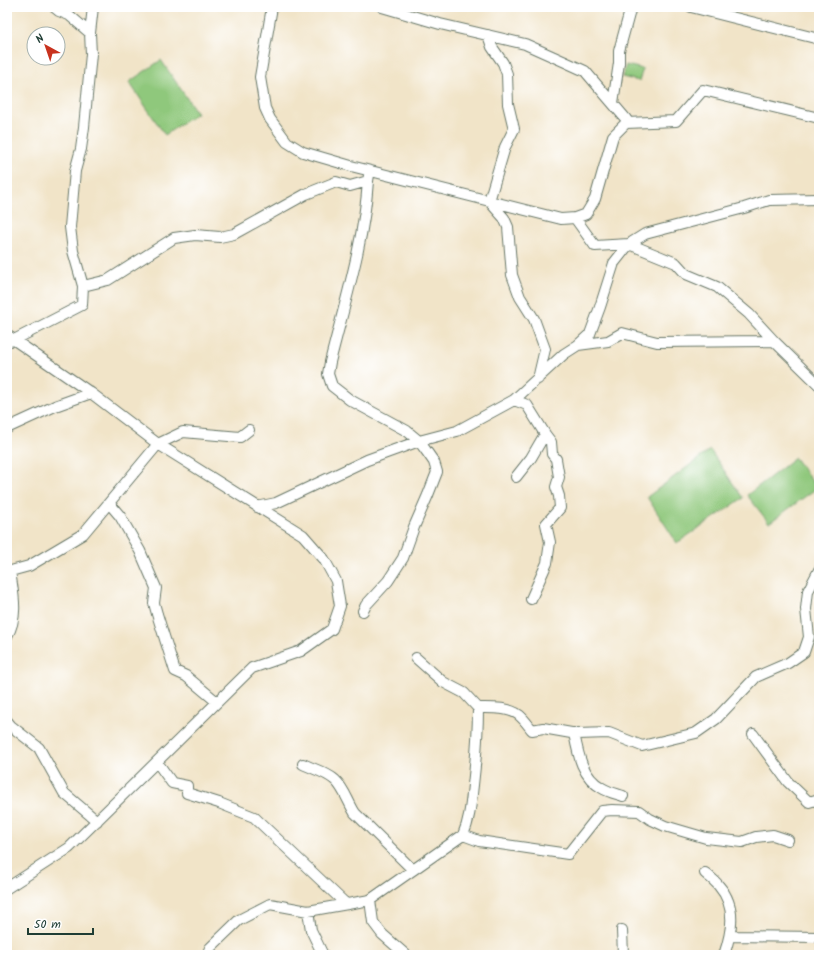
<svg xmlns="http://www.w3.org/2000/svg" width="826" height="962" font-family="Kalam,sans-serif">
  <rect width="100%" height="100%" fill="#fff"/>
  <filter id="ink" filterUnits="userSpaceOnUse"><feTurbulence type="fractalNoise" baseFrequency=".025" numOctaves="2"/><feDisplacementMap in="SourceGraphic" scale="8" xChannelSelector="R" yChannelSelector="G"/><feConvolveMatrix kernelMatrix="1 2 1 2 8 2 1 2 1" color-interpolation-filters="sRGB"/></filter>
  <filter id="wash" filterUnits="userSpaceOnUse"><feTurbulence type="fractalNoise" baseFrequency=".012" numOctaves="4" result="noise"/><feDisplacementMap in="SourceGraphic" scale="16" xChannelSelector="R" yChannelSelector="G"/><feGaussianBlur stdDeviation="0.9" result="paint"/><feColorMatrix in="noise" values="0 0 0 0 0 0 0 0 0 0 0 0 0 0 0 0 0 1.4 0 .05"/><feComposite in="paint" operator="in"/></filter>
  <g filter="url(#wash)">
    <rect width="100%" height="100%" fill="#f1e4c8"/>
    <path fill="#8fc87b" stroke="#578258" d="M161 60 197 113 165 135 129 82Z
      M626 65 643 69 639 81 622 77Z
      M710 450 743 498 677 543 647 497Z
      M795 458 817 488 769 523 747 495Z"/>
  </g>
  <g filter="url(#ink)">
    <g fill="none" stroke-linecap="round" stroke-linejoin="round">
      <defs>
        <path id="minor" d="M54 7 59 11 69 15 90 33
          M272 7 260 77 265 108 270 119 287 142 303 152 351 166 561 219 575 218 586 214 595 199 613 136 626 123
          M382 7 440 24 525 44 563 61 585 71 626 119V123L676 121 703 90 819 118
          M691 7 819 39
          M488 35 492 47 503 63 507 74 508 104 514 129 505 147 489 201 504 218 508 227 512 275 520 297 534 319 545 349 538 379
          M613 103 619 63V51L631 7
          M575 218 595 246 629 244 676 263 686 274 717 287 749 314 774 341
          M83 286 73 251 70 227 75 171 81 149 84 127 91 54 90 33 93 7
          M7 335 91 393 158 444 303 535 324 559 336 581 340 606 332 629 301 651 252 668 69 848 7 888
          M9 341 14 340 82 305 83 286 108 280 174 238 195 235 220 237 234 234 306 194 336 182 350 186 368 181 369 175
          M578 345 608 341 622 333 657 342 774 341 819 385
          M514 400 527 405 545 434 531 458 516 477
          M7 428 55 406 91 393
          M109 503 120 516 140 551 156 588 154 603 157 614 175 671 186 676 217 702
          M257 507 276 503 367 460 419 441 457 431 514 400 564 354 578 345 590 334 600 307 614 263 629 244 645 234 744 208 769 200 819 199
          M7 572 29 566 83 534 158 444 183 432 240 437 249 430
          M531 599 547 563 550 542 546 524 560 508 559 496 556 487 559 477 556 459 552 454 551 442 545 434
          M363 611 366 605 388 581 403 558 414 527 428 495 437 472 434 462 427 452 419 441 407 431 350 400 332 386 328 374 330 362C345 302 364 242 368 181
          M7 636C19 616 13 593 10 571
          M416 658 443 682 464 693 478 708C491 708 508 707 519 715 524 719 528 725 532 730L543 728 577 734 609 733 642 746 696 733 716 719 756 677 788 663 804 652 809 637 806 609 808 591 819 570
          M7 721 11 726 39 748 64 793 97 821
          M574 733C578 754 582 777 602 788 608 792 617 794 623 796
          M753 734 788 782 809 802 819 799
          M157 762 172 783 187 786V793L219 803 254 817 346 904
          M303 764C313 769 326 772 335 780 344 788 348 802 355 813L413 870
          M463 835 479 841 568 854 602 811 612 810 639 811 650 819 665 826 706 838 742 842 756 837 773 835 788 840
          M705 873C710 877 715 881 719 886 737 907 732 931 724 955
          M370 900 463 835C470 819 471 802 473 785 476 759 478 734 478 708
          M308 911 311 930 323 955
          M622 930 623 955
          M731 936 819 937
          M207 955 210 948 239 920 270 904 308 911 370 900 373 922 382 934 406 955"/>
      </defs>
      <use href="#minor" stroke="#687768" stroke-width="12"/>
      <use href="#minor" stroke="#fff" stroke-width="10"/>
    </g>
  </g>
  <rect width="826" height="962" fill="none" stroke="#fff" stroke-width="24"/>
  <g transform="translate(46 46) rotate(320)"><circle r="19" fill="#ffffff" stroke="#a5b1ae"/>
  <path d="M0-3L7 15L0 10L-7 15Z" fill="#c8321e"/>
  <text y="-6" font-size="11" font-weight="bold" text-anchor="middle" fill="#1f3d34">N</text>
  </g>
  <path d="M28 928v6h65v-6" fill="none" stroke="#1f3d34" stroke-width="2"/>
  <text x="34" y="928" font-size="12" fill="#1f3d34" stroke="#ffffff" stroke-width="3" paint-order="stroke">50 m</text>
</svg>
